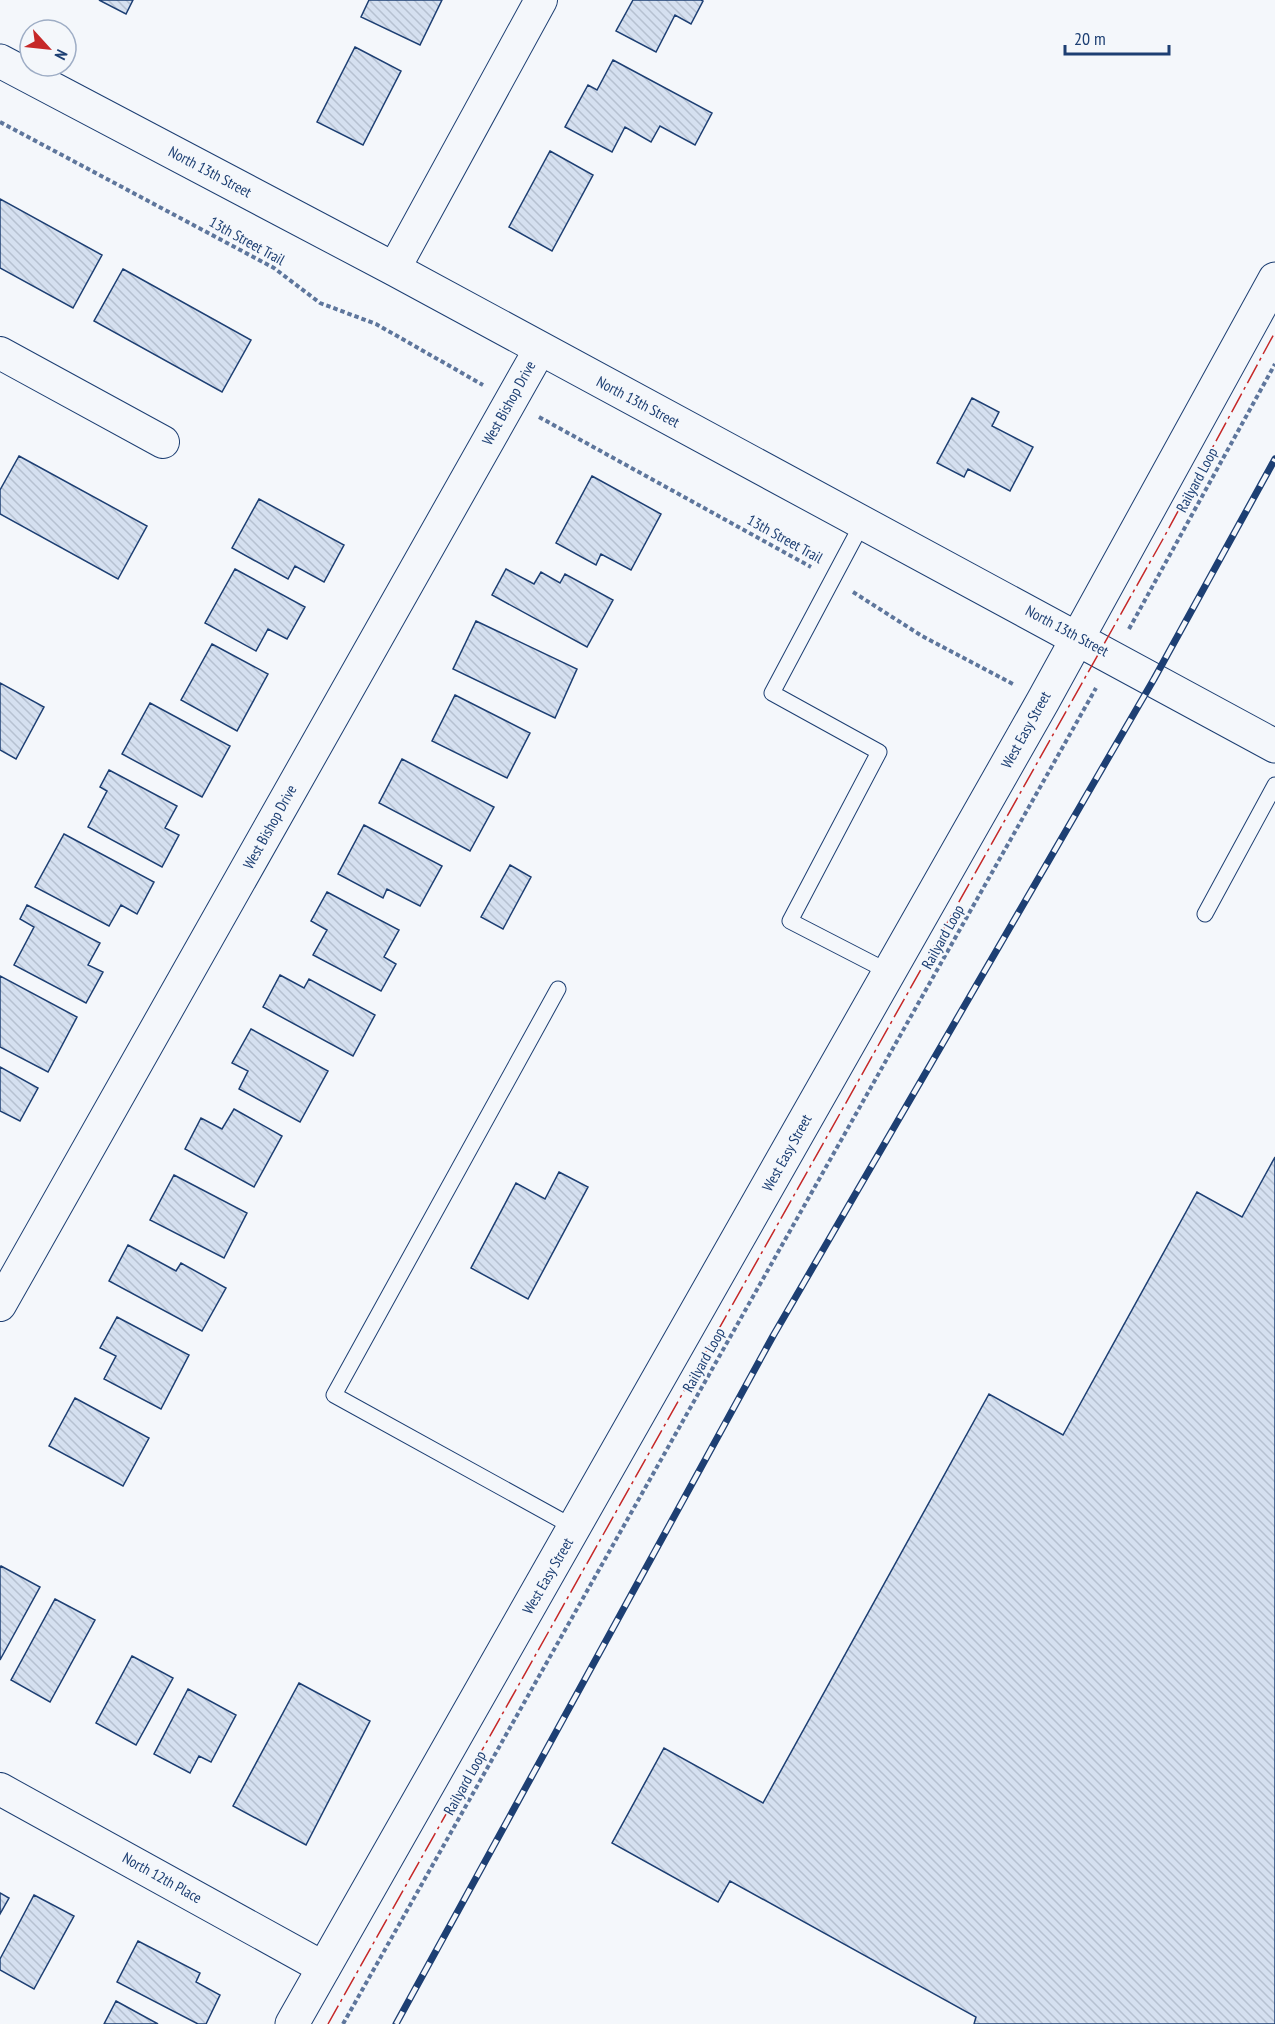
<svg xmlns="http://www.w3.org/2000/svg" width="1275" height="2024" font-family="'PT Sans Narrow',sans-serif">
  <defs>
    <pattern id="building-back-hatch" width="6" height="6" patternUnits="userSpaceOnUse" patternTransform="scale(1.5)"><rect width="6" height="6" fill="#d5e0f0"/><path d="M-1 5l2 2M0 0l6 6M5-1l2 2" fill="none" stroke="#b6c1d1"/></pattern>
  </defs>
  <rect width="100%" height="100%" fill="#f4f7fb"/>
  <path fill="url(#building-back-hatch)" stroke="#1d3f73" stroke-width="1.5" d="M99 0H133L126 14Z
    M369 0H442L420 45 361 17Z
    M633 0H701L703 1 691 24 675 15 656 52 616 31Z
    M355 47 401 71 363 145 317 122Z
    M613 60 712 113 695 145 660 126 651 142 625 127 612 152 565 127 588 85 597 90Z
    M550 151 593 175 552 251 509 227Z
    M0 199 102 255 73 308 0 268Z
    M123 269 251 340 222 392 94 321Z
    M972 398 999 412 992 426 1033 447 1010 491 968 469 964 477 937 463Z
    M19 456 147 526 118 579 0 514V490Z
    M592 476 661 514 631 570 601 554 596 565 556 543Z
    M259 499 344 545 324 582 295 566 288 579 232 548Z
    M235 569 305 607 287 639 268 629 256 651 205 623Z
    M506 569 534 584 541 572 560 583 565 574 613 600 587 647 492 595Z
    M476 621 577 669 555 718 453 669Z
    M212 644 268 674 237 731 181 700Z
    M0 683 44 707 16 759 0 750Z
    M455 695 530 733 507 778 432 741Z
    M150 703 230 746 202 797 122 754Z
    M402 759 494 807 470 851 379 803Z
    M109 770 177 806 165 828 179 835 162 867 88 827 107 791 100 787Z
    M364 825 442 866 420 906 387 889 383 898 338 874Z
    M64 834 154 882 137 914 121 905 109 926 35 887Z
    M510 865 531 877 503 929 481 917Z
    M327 892 399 930 384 957 396 964 381 991 313 955 327 930 311 921Z
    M27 905 100 943 88 965 103 972 86 1003 14 965 34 927 20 919Z
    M280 975 304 988 309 979 375 1015 353 1056 263 1007Z
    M0 976 77 1017 48 1072 0 1047Z
    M251 1029 328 1071 300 1122 239 1089 248 1071 232 1063Z
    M0 1067 38 1088 20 1121 0 1111Z
    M234 1109 282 1136 254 1187 185 1149 201 1118 222 1129Z
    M1275 1157V2024H974L976 2017 730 1881 718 1902 612 1843 664 1748 763 1803 989 1394 1063 1435 1197 1192 1242 1217Z
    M559 1172 588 1187 528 1299 471 1268 516 1183 545 1199Z
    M174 1175 247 1213 224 1258 150 1220Z
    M128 1245 176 1271 181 1263 226 1288 202 1331 109 1281Z
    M117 1317 189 1355 161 1409 104 1379 116 1356 100 1348Z
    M75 1398 149 1438 123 1486 49 1446Z
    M1 1566 40 1587 0 1660V1568Z
    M55 1599 95 1620 50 1702 11 1680Z
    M132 1656 173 1678 136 1745 96 1723Z
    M299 1683 370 1721 306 1845 233 1806Z
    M188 1689 236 1715 211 1762 199 1756 190 1773 154 1754Z
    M0 1893 9 1898 0 1914Z
    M34 1895 74 1916 34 1989 0 1970V1959Z
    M138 1941 200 1973 196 1982 220 1995 206 2024H198L117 1982Z
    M116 2001 158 2024H104Z"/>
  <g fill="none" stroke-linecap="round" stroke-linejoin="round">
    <defs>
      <path id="lane" d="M863 522 772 693 879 752 790 921 889 972
        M1205 914 1275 785
        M558 989 334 1395 575 1528"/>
      <path id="street" d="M394 269 541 0
        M0 353 163 442
        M0 1305 540 349
        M0 1789 324 1968"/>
      <path id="secondary" d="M0 61 394 269 1275 746
        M292 2024 1043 701 1275 279"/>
    </defs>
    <use href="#lane" stroke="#1d3f73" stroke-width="17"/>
    <use href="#street" stroke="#1d3f73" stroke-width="34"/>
    <use href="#secondary" stroke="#1d3f73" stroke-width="35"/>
    <path stroke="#5e769c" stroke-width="4" stroke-dasharray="4.5 3" stroke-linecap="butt" d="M0 122 274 268 320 303 376 324 483 385
      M539 417 811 567
      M853 592 922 636 1013 684
      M1129 629 1275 364
      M343 2024 1096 688"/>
    <use href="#lane" stroke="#f4f7fb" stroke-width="15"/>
    <use href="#street" stroke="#f4f7fb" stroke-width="32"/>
    <use href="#secondary" stroke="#f4f7fb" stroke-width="33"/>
    <defs>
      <path id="rail" d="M396 2024 773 1336 1154 679 1275 459"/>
    </defs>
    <use href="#rail" stroke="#1d3f73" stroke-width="7"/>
    <use href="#rail" stroke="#f4f7fb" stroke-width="4.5" stroke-dasharray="14" stroke-linecap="butt"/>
    <path stroke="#c62828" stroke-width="1.5" stroke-dasharray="21 4.5 3 4.5" stroke-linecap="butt" d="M328 2024 1163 539 1275 332"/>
  </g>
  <g text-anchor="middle" stroke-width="4.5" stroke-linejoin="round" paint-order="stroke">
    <g font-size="15" fill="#1d3f73" stroke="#f4f7fb">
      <text transform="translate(210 172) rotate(28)" y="5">North 13th Street</text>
      <text transform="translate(247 241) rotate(29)" y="5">13th Street Trail</text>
      <text transform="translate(638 402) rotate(28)" y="5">North 13th Street</text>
      <text transform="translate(509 403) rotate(-61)" y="5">West Bishop Drive</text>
      <text transform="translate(1197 480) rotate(-62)" y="5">Railyard Loop</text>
      <text transform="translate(785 539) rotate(29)" y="5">13th Street Trail</text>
      <text transform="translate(1067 631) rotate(28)" y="5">North 13th Street</text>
      <text transform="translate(1026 730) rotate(-61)" y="5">West Easy Street</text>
      <text transform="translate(270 827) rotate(-61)" y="5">West Bishop Drive</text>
      <text transform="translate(943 937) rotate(-61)" y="5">Railyard Loop</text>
      <text transform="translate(787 1153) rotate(-61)" y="5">West Easy Street</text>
      <text transform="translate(704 1360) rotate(-61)" y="5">Railyard Loop</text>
      <text transform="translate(548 1576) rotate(-60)" y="5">West Easy Street</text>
      <text transform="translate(465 1783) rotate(-61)" y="5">Railyard Loop</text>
      <text transform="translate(162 1878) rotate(29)" y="5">North 12th Place</text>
    </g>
  </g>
  <g transform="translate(48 48) rotate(117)"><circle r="28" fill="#f4f7fb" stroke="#9eadc5" stroke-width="1.5"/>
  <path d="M0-4.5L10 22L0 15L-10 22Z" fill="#c62828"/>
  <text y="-9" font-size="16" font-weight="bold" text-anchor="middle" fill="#1d3f73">N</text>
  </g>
  <path d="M1065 45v9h104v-9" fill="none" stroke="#1d3f73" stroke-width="3"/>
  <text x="1074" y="45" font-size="18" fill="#1d3f73" stroke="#f4f7fb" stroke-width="4.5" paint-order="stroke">20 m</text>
</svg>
